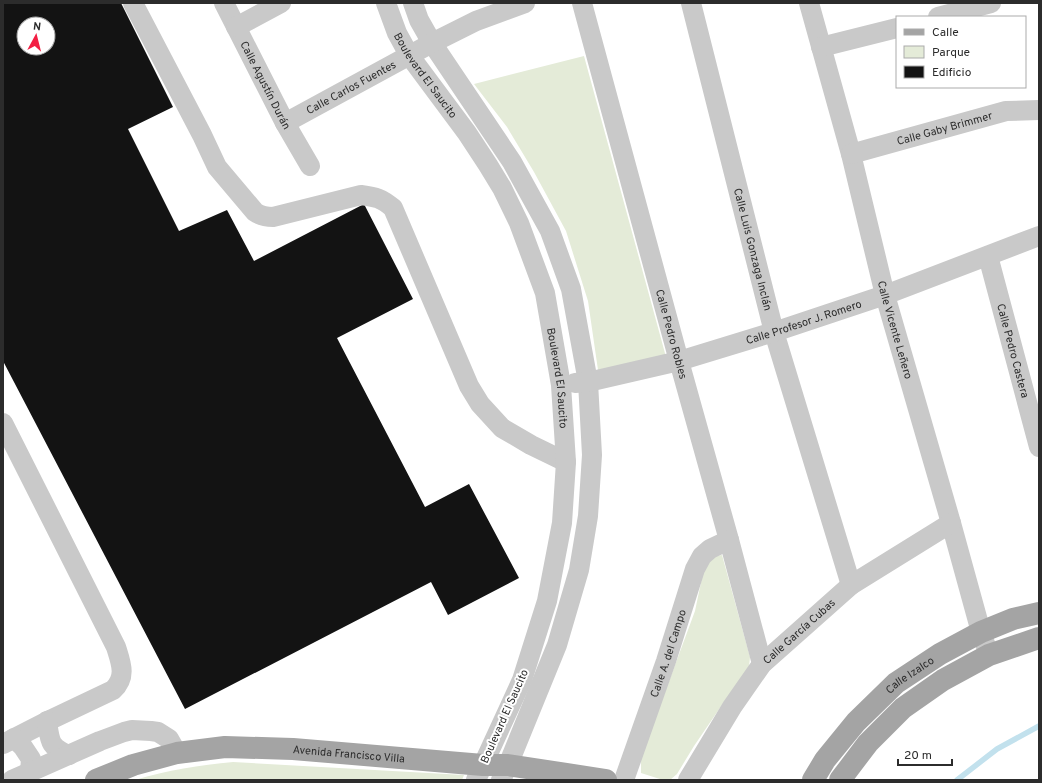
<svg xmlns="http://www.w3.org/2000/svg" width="1042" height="783" font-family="Overpass,sans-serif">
  <rect width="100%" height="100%" fill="#fff"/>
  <path fill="#e4ebd8" d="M584 56 666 357 598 370 588 301 566 231 534 172 507 127 474 84Z
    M722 555 750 657 749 667 724 702 694 746 677 774 670 780H663L641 773V757L695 611 704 568 711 557Z
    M233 762 464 775 462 780H135C167 770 200 765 233 762Z"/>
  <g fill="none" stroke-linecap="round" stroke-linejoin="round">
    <path stroke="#c2e1ed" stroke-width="5.5" d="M957 780 997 749 1039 726"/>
  </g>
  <path fill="#131313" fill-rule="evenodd" d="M3 3H121L173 107 128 129 179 231 227 210 254 261 364 204 413 299 337 338 425 507 469 484 519 578 448 615 431 582 185 709 3 361ZM24 24H48V48H24Z"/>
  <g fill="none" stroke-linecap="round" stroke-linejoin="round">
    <g stroke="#c9c9c9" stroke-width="20">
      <path d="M133 3 202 135 217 167 255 212C261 216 266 217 273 217L361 195C376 197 381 198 393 208L469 386 480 404 502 428 531 445 566 462"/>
      <path id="s1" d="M224 3 285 123 310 166"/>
      <path id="s2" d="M386 3 397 33 409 55 467 133 488 165 502 188 519 223 545 293 561 385 566 462 562 523 547 601 522 680 476 780"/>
      <path d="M413 3 419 20 432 43 512 162 550 231 571 289 588 382 592 455 588 516 579 570 557 645 508 765 501 780"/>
      <path id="s3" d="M582 3 679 361 729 540 762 664"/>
      <path id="s4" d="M691 3 774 332 851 585"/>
      <path id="s5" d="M809 3 851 154 885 295 951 523 981 632 989 655"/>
      <path d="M938 17 991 3"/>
      <path d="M236 27 281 3"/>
      <path d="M821 47 897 28"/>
      <path id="s6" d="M285 123 432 43 476 21 525 3"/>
      <path id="s7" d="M851 154 1006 111 1039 110"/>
      <path id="s8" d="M988 256 1039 447"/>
      <path id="s9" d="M575 383 588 382 679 361 774 332 885 295 1039 236"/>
      <path d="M3 423 116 647C121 663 127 677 113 690L52 719 3 744"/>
      <path d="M47 721C50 741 49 747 69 755"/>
      <path d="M14 738 23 747 31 759 30 772"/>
      <path d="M12 780 100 741 124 732 132 730 151 731 158 732 169 739 177 753"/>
      <path id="s10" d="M624 780 666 661 695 569 702 556 710 549 729 540"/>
      <path id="s11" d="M688 780 732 707 762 664 851 585 951 523"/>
    </g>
    <g stroke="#a4a4a4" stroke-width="22">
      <path id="s12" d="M96 780 133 765 177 753 225 747 293 749 483 765H508L606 780"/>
      <path id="s13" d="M813 780 825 760 856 722 896 683 940 654 981 632 1013 619 1039 613"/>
      <path d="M840 780 868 743 903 708 943 680 989 655 1039 638"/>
    </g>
  </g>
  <g text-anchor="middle" stroke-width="4" stroke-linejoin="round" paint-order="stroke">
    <g font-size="11" fill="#2c2c2c" stroke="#fff">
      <text dy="4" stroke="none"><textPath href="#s2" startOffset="83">Boulevard El Saucito</textPath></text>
      <text dy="4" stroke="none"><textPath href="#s1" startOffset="92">Calle Agustín Durán</textPath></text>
      <text dy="4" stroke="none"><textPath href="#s6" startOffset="75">Calle Carlos Fuentes</textPath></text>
      <text dy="4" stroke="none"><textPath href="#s7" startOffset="97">Calle Gaby Brimmer</textPath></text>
      <text dy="4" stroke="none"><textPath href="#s4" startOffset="254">Calle Luis Gonzaga Inclán</textPath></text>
      <text dy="4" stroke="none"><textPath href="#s9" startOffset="237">Calle Profesor J. Romero</textPath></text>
      <text dy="4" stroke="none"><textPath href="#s5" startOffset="338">Calle Vicente Leñero</textPath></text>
      <text dy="4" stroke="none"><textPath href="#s3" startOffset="343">Calle Pedro Robles</textPath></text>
      <text dy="4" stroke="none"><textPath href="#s8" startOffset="98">Calle Pedro Castera</textPath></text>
      <text dy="4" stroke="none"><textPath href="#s2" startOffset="419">Boulevard El Saucito</textPath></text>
      <text dy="4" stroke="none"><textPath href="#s11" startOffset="187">Calle García Cubas</textPath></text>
      <text dy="4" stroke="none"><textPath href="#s10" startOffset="134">Calle A. del Campo</textPath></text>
      <text dy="4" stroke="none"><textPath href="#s13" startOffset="144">Calle Izalco</textPath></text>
      <text transform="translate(504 716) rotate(-66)" y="4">Boulevard El Saucito</text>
      <text dy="4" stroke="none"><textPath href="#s12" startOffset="258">Avenida Francisco Villa</textPath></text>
    </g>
  </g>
  <rect width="1042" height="783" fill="none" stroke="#2c2c2c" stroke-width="8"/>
  <rect x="896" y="16" width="130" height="72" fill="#ffffff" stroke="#ababab"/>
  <rect x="904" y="29" width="20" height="6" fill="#a4a4a4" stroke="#ababab"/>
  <text x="932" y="36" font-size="12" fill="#2c2c2c">Calle</text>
  <rect x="904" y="46" width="20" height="12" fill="#e4ebd8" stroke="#ababab"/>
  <text x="932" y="56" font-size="12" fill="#2c2c2c">Parque</text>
  <rect x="904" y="66" width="20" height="12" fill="#131313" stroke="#ababab"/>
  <text x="932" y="76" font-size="12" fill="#2c2c2c">Edificio</text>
  <g transform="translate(36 36) rotate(7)"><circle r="19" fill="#ffffff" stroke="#ababab"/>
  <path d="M0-3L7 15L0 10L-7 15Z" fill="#f31f43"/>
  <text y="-6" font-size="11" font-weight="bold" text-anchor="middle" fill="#2c2c2c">N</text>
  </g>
  <path d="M898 759v6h54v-6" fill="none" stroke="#2c2c2c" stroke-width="2"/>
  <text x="904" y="759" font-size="12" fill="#2c2c2c" stroke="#ffffff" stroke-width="3" paint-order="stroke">20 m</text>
</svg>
